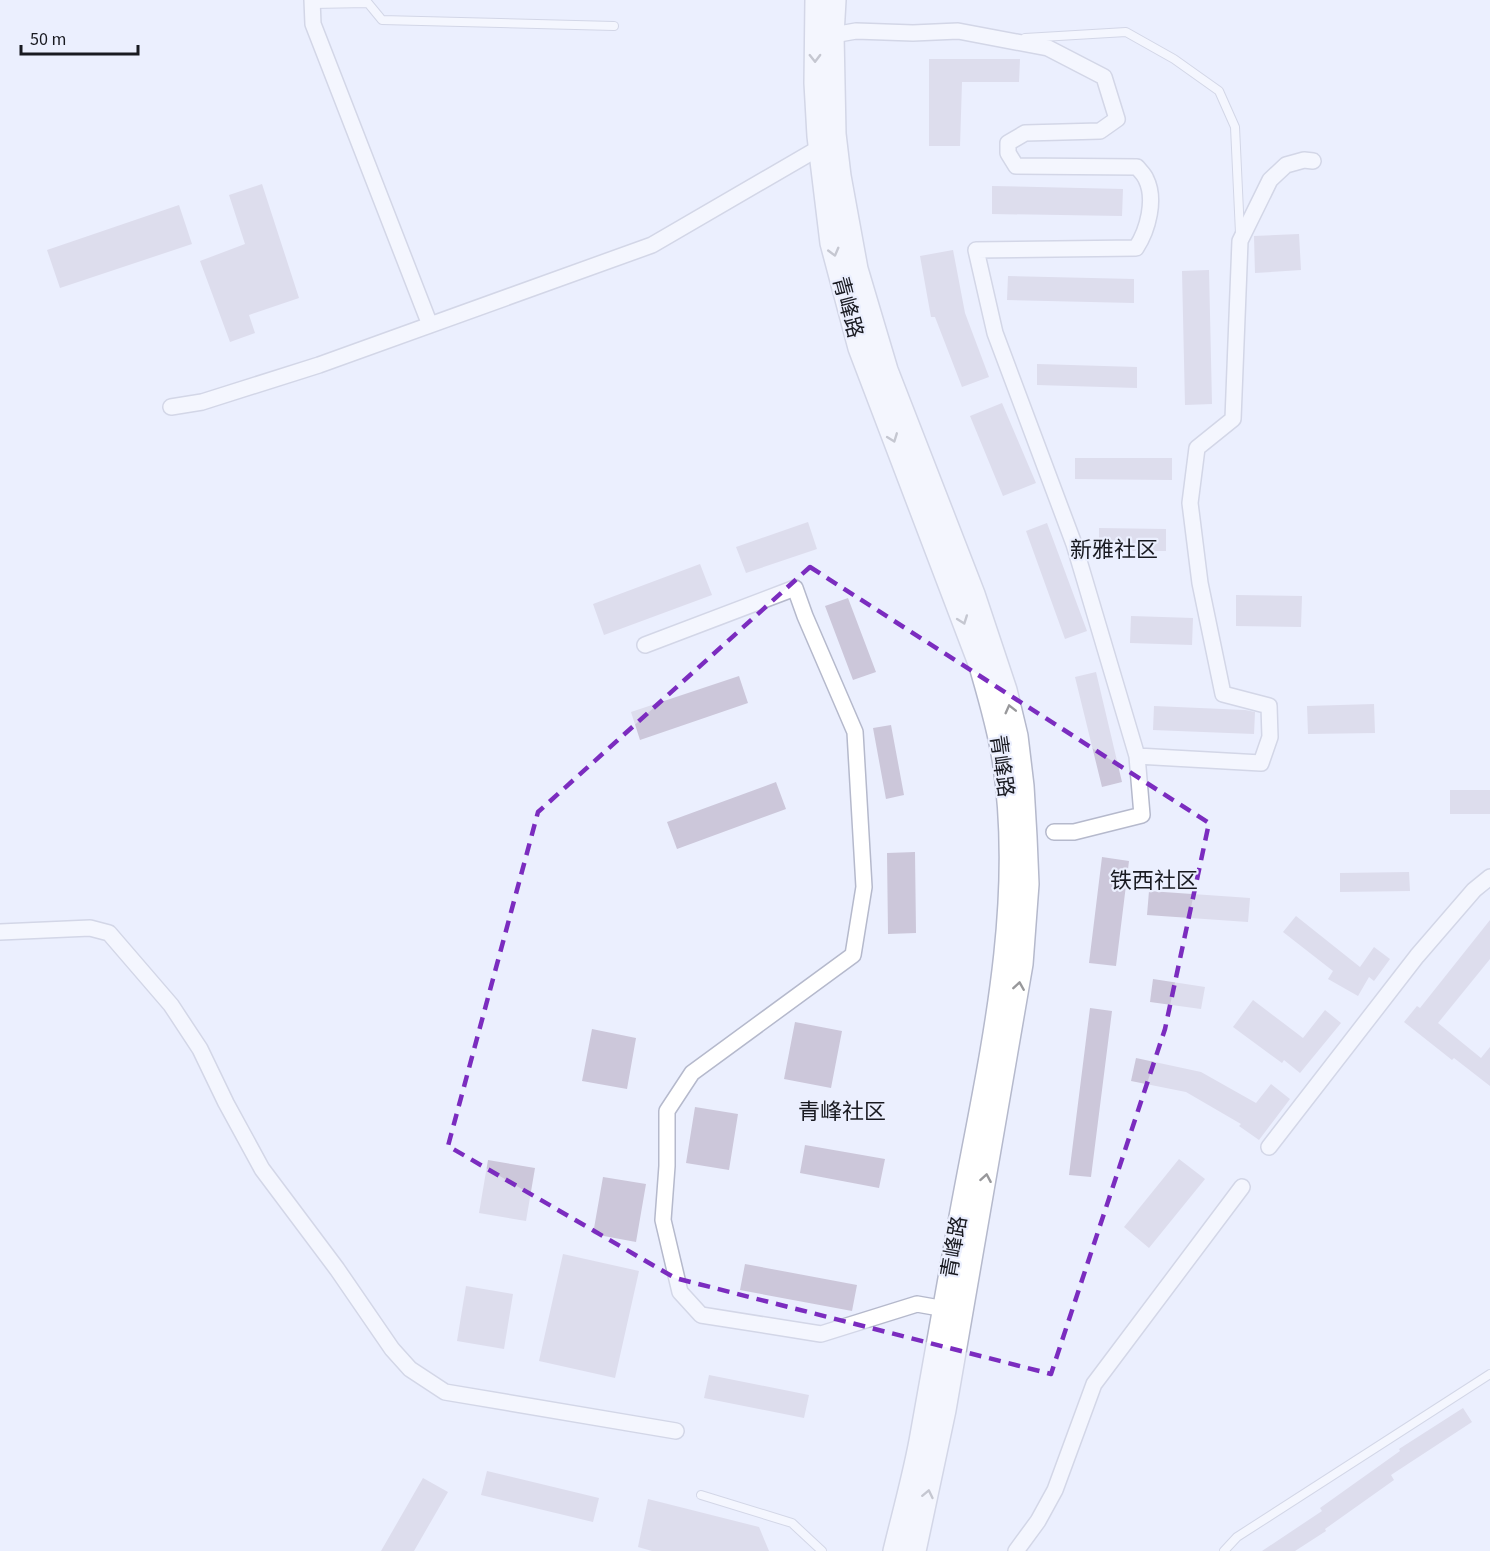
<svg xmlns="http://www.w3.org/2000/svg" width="1490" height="1551" font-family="'Source Sans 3','Noto Sans SC',sans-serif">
  <rect width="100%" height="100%" fill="#ebeffe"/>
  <path fill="#ccc7da" d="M929 59H1020L1019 82H962L960 146H929Z
    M262 184 299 298 249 315 255 333 230 342 200 261 245 244 229 195Z
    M992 186 1123 189 1122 216 992 214Z
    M179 205 192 244 60 288 47 250Z
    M1299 234 1301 270 1255 273 1254 236Z
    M953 250 965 313 989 377 962 387 935 317H931L920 256Z
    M1209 270 1212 404 1185 405 1182 271Z
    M1008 276 1134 279V303L1007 300Z
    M1037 364 1137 367V388L1037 385Z
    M1002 403 1036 483 1003 496 970 416Z
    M1075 458H1172V480L1075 479Z
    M808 522 817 549 746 573 736 547Z
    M1047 523 1087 631 1065 639 1026 531Z
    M1099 528 1166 529V551H1099Z
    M700 564 712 595 604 635 593 604Z
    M1236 595 1302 596 1301 627 1236 626Z
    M848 598 876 672 853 680 825 606Z
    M1131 616 1193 618 1192 645 1130 643Z
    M1096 672 1122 782 1102 787 1075 677Z
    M739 676 748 703 640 740 631 712Z
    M1374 704 1375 733 1308 734 1307 706Z
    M1154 706 1245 710 1255 712 1254 734 1153 730Z
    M891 725 904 795 886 799 873 728Z
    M776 782 786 809 677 849 667 822Z
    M1450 790H1490V814H1450Z
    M915 852 916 933 888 934 887 853Z
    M1102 857 1129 861 1116 966 1089 963Z
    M1409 872 1410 891 1340 892V873Z
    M1149 891 1250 898 1248 922 1147 915Z
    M1296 916 1360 967 1374 947 1390 959 1374 981 1369 977 1358 996 1328 979 1333 971 1283 932Z
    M1490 920V959L1438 1023 1481 1058 1490 1047V1086L1454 1058 1452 1060 1404 1022 1417 1006 1420 1008Z
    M1153 979 1205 987 1201 1009 1150 1002Z
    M1253 1000 1303 1038 1325 1010 1341 1023 1300 1073 1284 1060 1282 1063 1233 1027Z
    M1090 1008 1112 1011 1091 1177 1069 1175Z
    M795 1022 842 1031 831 1088 784 1079Z
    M592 1029 636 1038 627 1089 582 1081Z
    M1136 1058 1201 1072 1256 1103 1271 1084 1290 1099 1259 1140 1239 1126 1241 1124 1186 1092 1131 1081Z
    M695 1107 738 1114 729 1170 686 1163Z
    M805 1145 885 1159 879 1188 800 1173Z
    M1179 1159 1205 1179 1149 1248 1124 1227Z
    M488 1160 535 1168 526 1221 479 1213Z
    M603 1177 646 1184 636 1242 593 1234Z
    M563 1254 639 1271 615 1378 539 1361Z
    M745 1264 857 1285 852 1311 740 1290Z
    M466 1286 513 1294 504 1349 457 1341Z
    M709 1375 809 1395 804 1418 704 1398Z
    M1463 1408 1472 1422 1391 1475 1394 1480 1325 1529 1326 1531 1295 1551H1262L1322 1511 1320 1508 1400 1451 1399 1449Z
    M487 1471 599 1498 593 1522 481 1495Z
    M423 1478 448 1492 414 1551H381Z
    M648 1499 759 1527 769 1551H652L638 1547Z"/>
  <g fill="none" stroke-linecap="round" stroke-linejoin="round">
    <defs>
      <path id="service" d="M312 4 368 3 382 20 614 26
        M1025 38 1126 32 1174 59 1219 91 1235 127 1240 233
        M701 1495 792 1523 822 1551
        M1224 1551 1237 1537 1490 1374"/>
      <path id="minor" d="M312 0 313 24 430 325
        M833 35 856 31 913 33 958 31 1048 48 1104 77 1117 119 1100 131 1025 133 1008 143V153L1016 166 1137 167C1140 171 1144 174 1146 179 1156 199 1148 230 1136 248L976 250 995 333 1074 544 1137 756
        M171 407 202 402 319 365 652 245 819 148 829 147
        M645 645 795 588 805 616 855 732 864 887 853 955 692 1073 667 1111V1166L663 1220 680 1292 701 1315 821 1334 917 1304 951 1310
        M1054 832H1074L1142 815 1137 756 1261 763 1270 737 1269 706 1223 694 1200 583 1190 503 1197 448 1233 419 1240 241 1270 180 1286 165 1304 160 1313 161
        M0 932 90 928 109 933 171 1005 200 1049 226 1103 262 1169 337 1269 392 1349 410 1369 445 1392 676 1431
        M1269 1147 1417 956 1474 890 1490 877
        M1016 1551 1038 1521 1055 1490 1094 1384 1242 1187"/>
      <path id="secondary" d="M816 0 815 83 818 136 831 243 859 348 980 666C989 697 998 727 1003 759 1027 910 987 1069 960 1217 946 1292 934 1366 920 1441 913 1478 903 1514 894 1551
        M835 0 833 35 835 134 840 176 857 269 887 370 974 594 1006 690 1017 736 1023 786 1026 837 1028 884 1022 964 945 1410 915 1551"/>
    </defs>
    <use href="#service" stroke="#b5b9cc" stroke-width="10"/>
    <use href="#minor" stroke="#b5b9cc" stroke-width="18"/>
    <use href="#secondary" stroke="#b5b9cc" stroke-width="24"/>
    <use href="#service" stroke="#fff" stroke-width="8"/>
    <use href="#minor" stroke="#fff" stroke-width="15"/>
    <use href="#secondary" stroke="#fff" stroke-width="21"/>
  </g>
  <defs><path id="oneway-chevron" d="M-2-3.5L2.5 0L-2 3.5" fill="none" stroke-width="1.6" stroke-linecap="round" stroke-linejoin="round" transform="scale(1.5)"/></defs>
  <g stroke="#98989b">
    <use href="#oneway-chevron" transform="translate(815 58) rotate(89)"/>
    <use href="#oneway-chevron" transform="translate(834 252) rotate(75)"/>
    <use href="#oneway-chevron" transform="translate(893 438) rotate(69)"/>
    <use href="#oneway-chevron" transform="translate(963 620) rotate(70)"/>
    <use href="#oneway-chevron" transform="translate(1010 709) rotate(-104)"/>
    <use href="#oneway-chevron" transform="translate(1019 986) rotate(-81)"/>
    <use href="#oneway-chevron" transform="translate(986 1178) rotate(-80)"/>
    <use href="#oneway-chevron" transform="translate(928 1494) rotate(-78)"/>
  </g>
  <path d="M0 0H1490V1551H0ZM810 567 1209 823 1165 1029 1051 1374 675 1278 448 1146 538 812Z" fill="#ebeffe" fill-opacity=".55" fill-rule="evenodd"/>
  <path fill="none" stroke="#7b2cbf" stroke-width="4.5" stroke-dasharray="12 8" stroke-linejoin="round" d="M810 567 1209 823 1165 1029 1051 1374 675 1278 448 1146 538 812Z"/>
  <g text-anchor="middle" stroke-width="4.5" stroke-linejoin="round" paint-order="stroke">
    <g font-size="21" fill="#191a21" stroke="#ebeffe">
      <text transform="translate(848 307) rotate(75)" y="7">青峰路</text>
      <text transform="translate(1002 766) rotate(82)" y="7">青峰路</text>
      <text transform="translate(954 1247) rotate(-80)" y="7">青峰路</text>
    </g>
    <g font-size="22" fill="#191a21" stroke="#ebeffe">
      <text x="1114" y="557">新雅社区</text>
      <text x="1154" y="888">铁西社区</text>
      <text x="842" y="1119">青峰社区</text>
    </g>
  </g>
  <path d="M21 45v9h117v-9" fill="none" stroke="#191a21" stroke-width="3"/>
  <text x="30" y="45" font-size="18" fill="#191a21" stroke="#ebeffe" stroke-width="4.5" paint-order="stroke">50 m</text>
</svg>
